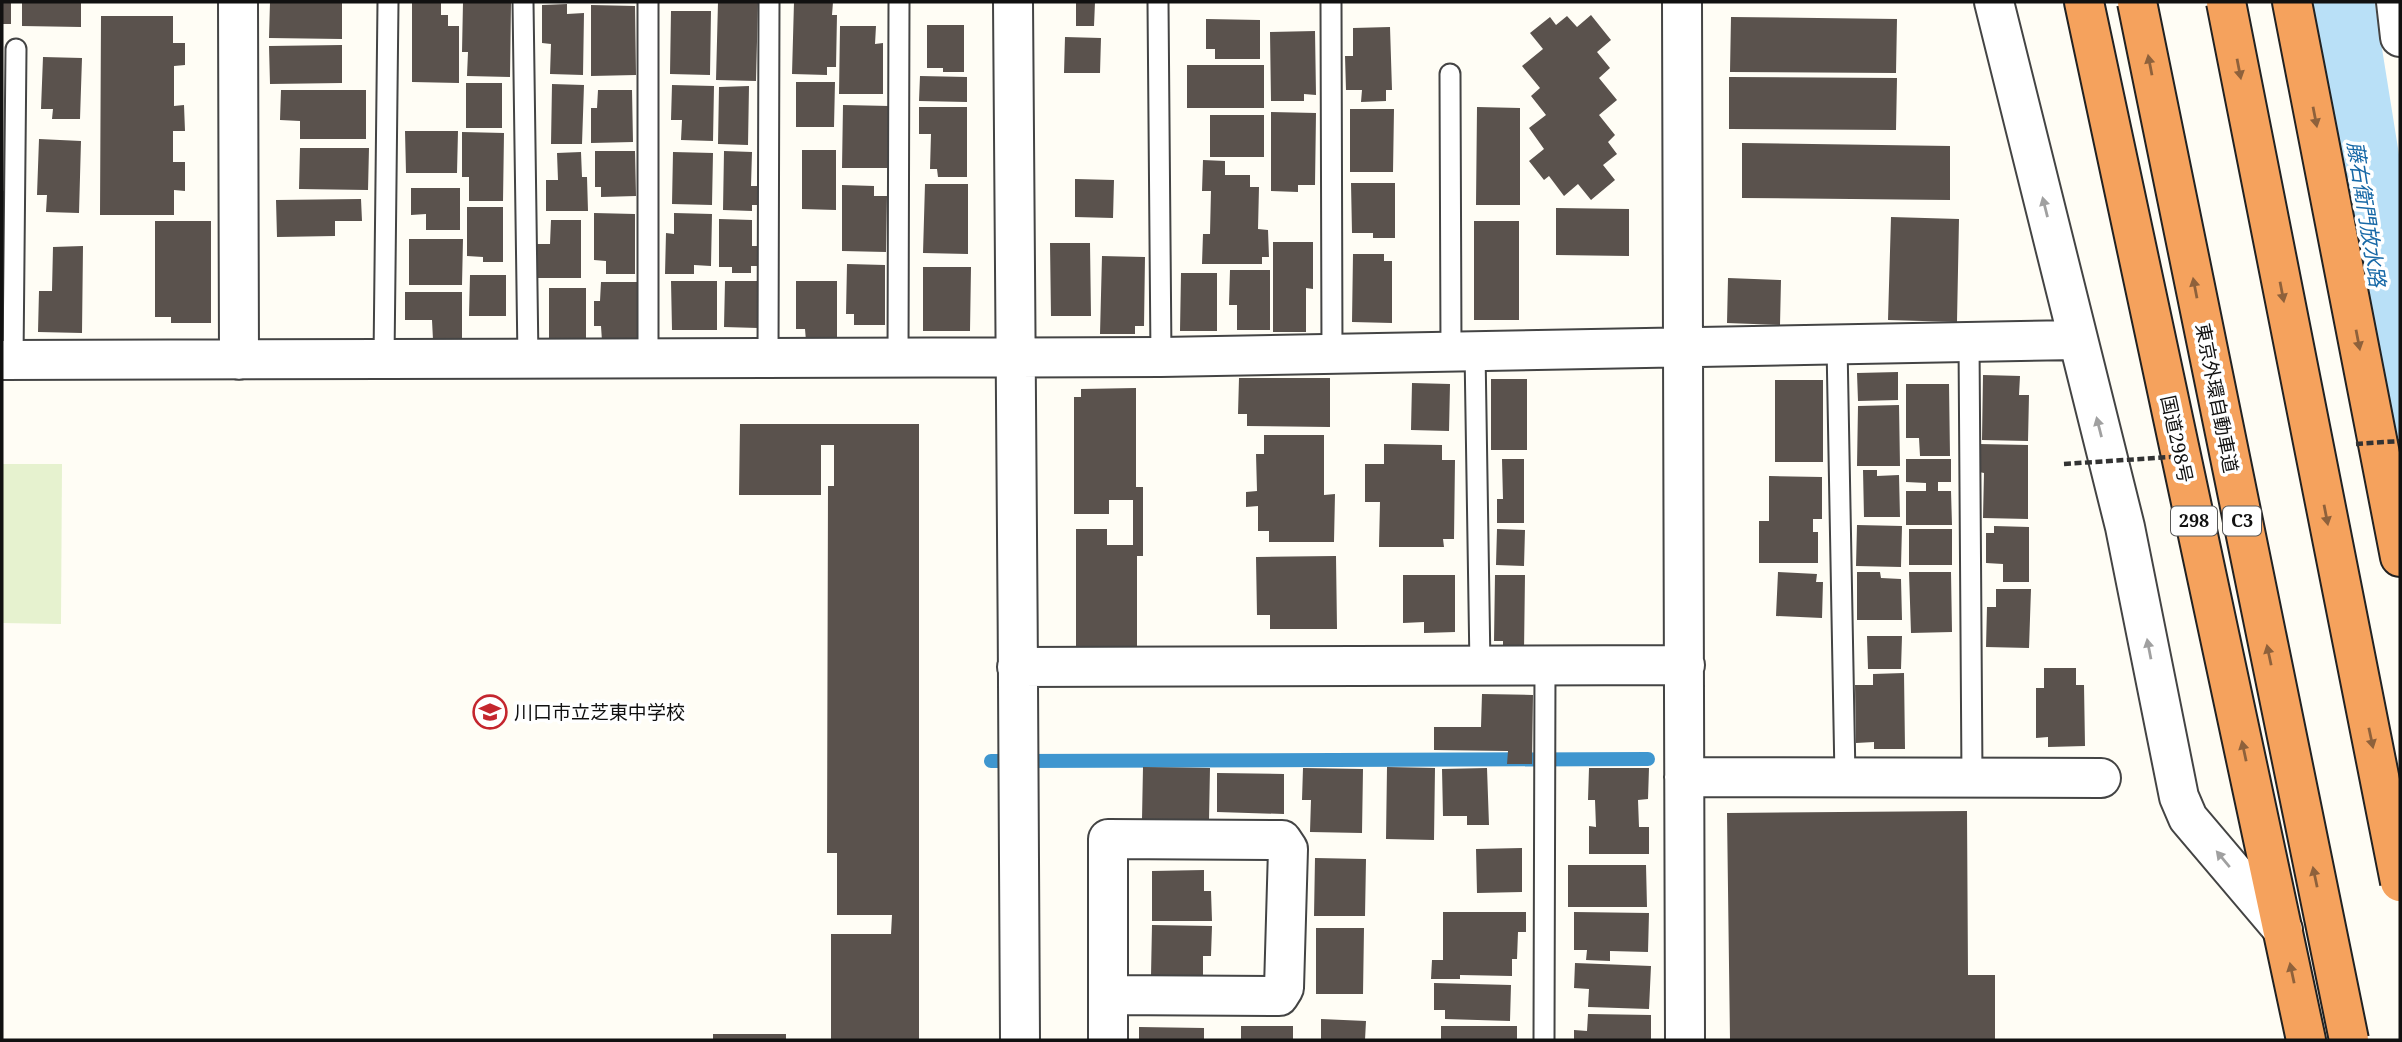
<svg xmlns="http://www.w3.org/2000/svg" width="2402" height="1042" font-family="'Noto Serif','Noto Sans JP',serif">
  <rect width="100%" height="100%" fill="#fffdf5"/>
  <path fill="#e6f2cf" d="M2 464H62L61 624 2 623Z"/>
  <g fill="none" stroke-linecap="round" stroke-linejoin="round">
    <path stroke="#3f96cf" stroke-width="14" d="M991 761 1648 759"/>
    <path stroke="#b9e0f7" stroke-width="84" d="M2332 2 2400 426"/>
  </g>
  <path fill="#5a524d" d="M2 2H11V24H2Z
    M22 2H81V27L22 26Z
    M270 2H342V39L269 38Z
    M463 2H511L510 77 467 76 468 52H462Z
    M718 2H758L756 81 716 80Z
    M794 2H833L832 15H837L836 67H827V75L792 74Z
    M1076 2H1095L1094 26H1076Z
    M412 3H441V15H448V26H459V83L412 82Z
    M567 4V14L584 13 583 75 550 74 551 44 542 43V5Z
    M591 5 635 6 636 75 591 76Z
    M671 11H711L710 75 670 74Z
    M1591 15 1611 40 1597 52 1610 68 1599 78 1617 100 1599 115 1615 135 1608 142 1617 154 1603 165 1615 180 1591 200 1578 184 1564 196 1549 176 1544 180 1529 161 1544 149 1529 128 1546 115 1531 96 1540 88 1522 66 1543 49 1530 33 1550 17 1556 25 1567 16 1577 27Z
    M101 16H173V43H185V65L174 66V106L184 105 185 131H173V162H185V191L174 190V215H100Z
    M1731 17 1897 19 1896 73 1730 72Z
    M1206 19 1260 20V59H1215V49H1206Z
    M927 25H964V72H943V68H927Z
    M840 26H876L875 44 883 43V94H839Z
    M1390 27 1392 90H1386V101L1361 102 1362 90H1346L1345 56H1353V28Z
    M1315 31 1316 95 1304 94V101H1271L1270 32Z
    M1065 37 1101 38 1100 73H1064Z
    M342 45V83L270 84 269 46Z
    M43 57 82 58 80 119H52L53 109H41Z
    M1187 65H1264V108H1187Z
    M920 76 967 77V102L919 101Z
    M1729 77 1897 78 1896 130 1729 129Z
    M796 82H835L834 127H796Z
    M466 83H502V128H466Z
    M552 84 584 85 582 144H551Z
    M672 85 714 86 713 141 681 140 682 120H671Z
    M749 86 748 145 718 144 719 87Z
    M281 90H366V139H300V121L280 120Z
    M598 90H632L633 142 591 143V108H597Z
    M843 105 889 106 888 168H842Z
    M919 107H967V177H938L937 169H930L931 134H919Z
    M1477 107 1520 108V205H1476Z
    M1350 109H1394L1393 172H1350Z
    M1271 112 1316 113 1315 185H1298V192L1271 191Z
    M1210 115H1264V157H1210Z
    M405 131H458L457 173H406Z
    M462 132 504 133 503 201H469V177H462Z
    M39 139 81 141 79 213 46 212 47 195H37Z
    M1742 143 1950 146V200L1742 198Z
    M300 148H369L368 190 299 189Z
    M802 150H836V210L802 209Z
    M595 151H635L636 196 601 197V187H595Z
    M724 151 752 152 751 186H759V205H752V211L723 210Z
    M581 152 582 177H587L588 211H546V180H558L557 153Z
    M673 152 713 153 712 205 672 204Z
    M1203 160 1225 161V175H1250V187H1259L1258 229 1268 230 1269 257H1262V264H1202L1203 234H1210L1211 191H1202Z
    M1075 179 1114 180 1113 218 1075 217Z
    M1351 183H1395V238H1373V233H1352Z
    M925 184H968V254L923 253Z
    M842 185 874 186V196H887L886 252 842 251Z
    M411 188H460V230H426V214L411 215Z
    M2 191H4V247H2Z
    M361 199 362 221H335V236L277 237 276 200Z
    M467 207H503V262H483V257L467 256Z
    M1556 208 1629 209V256L1556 255Z
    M594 213 635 214V274H606V261L594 260Z
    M674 213 712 214 711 266 694 265V274H665L666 233 674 234Z
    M1891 217 1959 219 1957 322 1888 320Z
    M719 219 752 220V246H760V266H751V273H732V267H719Z
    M551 220H581V278H537V244H550Z
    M155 221H211V323H171V317H155Z
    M1474 221H1519V320H1474Z
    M409 239H463L462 285H409Z
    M1273 242H1313V289L1306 288V332H1273Z
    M1050 243H1090L1091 316H1051Z
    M83 246 82 333 38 332 39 291H52L53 247Z
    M1353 254H1384V261H1392V323L1352 322Z
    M1102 256 1145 257 1144 326H1135V334H1100Z
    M847 264 885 265V325H854V314H846Z
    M923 267H971L970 331H923Z
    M1230 270H1270V330H1237V305H1229Z
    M1181 273H1217V331H1180Z
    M470 275H506V316H469Z
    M1728 278 1781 280 1780 325 1727 323Z
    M671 281H717V330H672Z
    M725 281H759L758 328 724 327Z
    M796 281H837V340L806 341 805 329H796Z
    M601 282H639L638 341H602L601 326H594V301H600Z
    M549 288H586V339H549Z
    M405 292H462V340H433L432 320H405Z
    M1898 372V400L1858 401 1857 373Z
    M1983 375 2020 376 2019 395H2029L2028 441 1982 440Z
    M1239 378H1330V427L1247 426V414H1238Z
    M1491 379H1527V450H1491Z
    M1775 380H1823V462H1775Z
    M1412 383 1450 384 1449 431 1411 430Z
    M1906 384H1949L1950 456H1920L1919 438H1906Z
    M1136 388V487H1143V556H1137V653L1076 648V529H1107V545H1133V500H1109V514H1074V397H1081V389Z
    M1899 405 1900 466H1857L1858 406Z
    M740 424H919V1040H831V934H891L892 915H837V853H827L828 486H834V445H821V495H739Z
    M1264 435H1324V495L1335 494 1334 542H1269V531H1258V506L1246 507V492L1257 491 1256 454H1264Z
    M1384 444 1442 445V460H1455L1454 539H1443L1444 547H1379L1380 502H1365V464H1384Z
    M1979 444 2028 445V519L1983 518 1984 473 1979 472Z
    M1502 459H1524V523H1497V499H1503Z
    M1906 459H1951V482H1938V491H1951L1952 525H1906V491H1926V483L1906 482Z
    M1863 470H1877V476L1899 475 1900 517H1864Z
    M1769 476 1822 477V519H1813V532H1818V563H1759V521H1769Z
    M1857 525 1902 526 1901 567 1856 566Z
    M1994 526 2029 527V582H2003V564L1986 563V533H1994Z
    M1497 529 1525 530 1524 566 1496 565Z
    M1909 529H1952V565H1909Z
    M1336 556 1337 629H1270V615H1257L1256 557Z
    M1778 572 1817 574 1816 582H1823L1822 618 1776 616Z
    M1857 572H1880L1881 578 1901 579 1902 620H1857Z
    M1909 572H1951L1952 632 1911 633Z
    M1403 575H1455V632L1424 633V622L1403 623Z
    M1495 575H1525L1524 651 1503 650V641H1494Z
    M1996 589H2031L2029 648 1986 647 1987 607H1996Z
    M1867 636H1902L1901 669H1868Z
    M2044 668H2076V685H2084L2085 746 2048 747V737L2036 738V688H2044Z
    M1904 673 1905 749H1874V742L1856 743 1855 685H1873V674Z
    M1482 694 1533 695 1532 764H1507L1508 751 1434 750V727H1481Z
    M1143 767 1210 768 1209 820 1142 819Z
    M1387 767 1435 768 1434 840 1386 839Z
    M1303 768 1363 769 1362 833 1310 832 1311 800H1302Z
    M1487 768 1489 825H1467V816H1443L1442 769Z
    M1589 768H1649L1648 799 1638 800 1639 827H1649V854H1589V826L1596 827 1595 800H1588Z
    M1217 773 1284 774V814L1217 812Z
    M1967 811 1968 975H1995V1040H1730L1727 813Z
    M1522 848V892L1477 893 1476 849Z
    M1315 858 1366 859 1365 916H1314Z
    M1568 865H1646L1647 907H1568Z
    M1204 870V891H1211L1212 921H1152V871Z
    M1443 912H1526V932H1518L1517 959H1512V976L1460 975V979H1431L1432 960H1443Z
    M1574 912 1649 913 1648 952 1610 951V961L1586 960 1587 950H1574Z
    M1152 925 1212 926 1211 956H1203V977L1151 976Z
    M1316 928H1364L1363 994H1316Z
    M1575 963 1651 966 1649 1009 1588 1007 1589 989 1574 988Z
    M1434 983 1511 985 1510 1021 1445 1019V1010H1434Z
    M1588 1014 1651 1015V1040H1574V1030L1587 1031Z
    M1321 1019 1366 1021 1365 1040H1321Z
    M1241 1026H1293V1040H1241Z
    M1441 1026H1517V1040H1441Z
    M1139 1027 1204 1028V1040H1139Z
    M713 1034H786V1040H713Z"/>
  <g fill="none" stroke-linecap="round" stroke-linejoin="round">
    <defs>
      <path id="lane" d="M523 2 528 359
        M648 2V358
        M1158 2 1161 357
        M1331 2 1332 355
        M1450 74 1451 351
        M1969 342 1972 777
        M1837 345 1845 777
        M1475 351 1480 666
        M768 358 769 2
        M898 358 899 2
        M384 359 388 2
        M13 360 16 49
        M1544 1040 1545 666"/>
      <path id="street" d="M238 2 239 360
        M1013 2C1018 348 1017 694 1020 1040
        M1682 2 1685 1040
        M1994 2 2125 527 2179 797 2188 818 2283 930
        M2396 2 2400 37
        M2 360 1161 357 2077 340
        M1017 667 1685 665
        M1684 777 2101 778
        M1108 1040V839L1282 840 1288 849 1284 988 1279 996 1108 995"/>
      <path id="highway" d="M2084 2 2306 1040
        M2292 2 2400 557"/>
    </defs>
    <use href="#lane" stroke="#444" stroke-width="23"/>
    <use href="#street" stroke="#444" stroke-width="42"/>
    <use href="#highway" stroke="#222" stroke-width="42"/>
    <use href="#lane" stroke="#fff" stroke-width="19"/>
    <use href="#street" stroke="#fff" stroke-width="38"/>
    <use href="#highway" stroke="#f5a25d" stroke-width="38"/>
    <defs>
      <path id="highway-bridge" d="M2137 2 2349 1040
        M2226 2 2400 882"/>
    </defs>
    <use href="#highway-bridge" stroke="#222" stroke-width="42" stroke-linecap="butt"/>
    <path stroke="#333" stroke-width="4.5" stroke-dasharray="7 3.5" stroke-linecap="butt" d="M2356 444 2400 441
      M2064 464 2186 456"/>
    <use href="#highway-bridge" stroke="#f5a25d" stroke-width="38"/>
  </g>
  <defs><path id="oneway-solid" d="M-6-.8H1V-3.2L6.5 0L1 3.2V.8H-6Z" transform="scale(1.75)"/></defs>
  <g fill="#8e613b">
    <use href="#oneway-solid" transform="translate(2150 65) rotate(-101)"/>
    <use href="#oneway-solid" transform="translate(2239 69) rotate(79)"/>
    <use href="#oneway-solid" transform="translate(2315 117) rotate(79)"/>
    <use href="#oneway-solid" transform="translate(2195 288) rotate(-101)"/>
    <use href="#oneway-solid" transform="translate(2282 292) rotate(79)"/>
    <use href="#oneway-solid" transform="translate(2358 340) rotate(79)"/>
    <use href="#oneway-solid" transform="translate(2326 515) rotate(79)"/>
    <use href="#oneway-solid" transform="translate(2269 655) rotate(-102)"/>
    <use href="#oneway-solid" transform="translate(2371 738) rotate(78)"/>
    <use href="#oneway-solid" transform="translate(2244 751) rotate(-102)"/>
    <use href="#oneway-solid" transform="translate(2315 877) rotate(-102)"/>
    <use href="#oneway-solid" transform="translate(2292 973) rotate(-102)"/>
  </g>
  <g fill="#a0a0a0">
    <use href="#oneway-solid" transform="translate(2045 207) rotate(-104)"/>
    <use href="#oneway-solid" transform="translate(2099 427) rotate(-104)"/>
    <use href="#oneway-solid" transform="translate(2149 649) rotate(-101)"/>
    <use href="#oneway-solid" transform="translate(2223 859) rotate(-130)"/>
  </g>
  <defs>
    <symbol id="school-ring" viewBox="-11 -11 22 22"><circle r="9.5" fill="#fff" stroke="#c4262e" stroke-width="1.5"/><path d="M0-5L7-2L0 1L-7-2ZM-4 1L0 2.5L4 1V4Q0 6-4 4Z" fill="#c4262e"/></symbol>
  </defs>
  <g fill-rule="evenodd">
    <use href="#school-ring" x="471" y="693" width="38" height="38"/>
  </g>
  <g text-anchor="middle" stroke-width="7" stroke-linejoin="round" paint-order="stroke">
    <g fill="#fff" stroke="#585858" stroke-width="2">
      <rect x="2171" y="506.5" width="46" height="29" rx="5"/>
      <rect x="2223" y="506.5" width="38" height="29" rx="5"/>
    </g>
    <g font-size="18" font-weight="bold" fill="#111">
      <text x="2194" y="527">298</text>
      <text x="2242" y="527">C3</text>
    </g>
    <g font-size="19" fill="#111" stroke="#fff">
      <text transform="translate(2217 398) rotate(79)" y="7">東京外環自動車道</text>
      <text transform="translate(2177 439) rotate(78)" y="7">国道298号</text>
    </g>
    <g font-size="19" fill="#111" stroke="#fff" text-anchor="start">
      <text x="514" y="719">川口市立芝東中学校</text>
    </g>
    <g font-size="21" font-style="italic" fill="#1768a6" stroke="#fff">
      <text transform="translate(2366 214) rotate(81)" y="7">藤右衛門放水路</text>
    </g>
  </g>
  <rect width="2402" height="1042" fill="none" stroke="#111111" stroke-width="7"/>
</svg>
